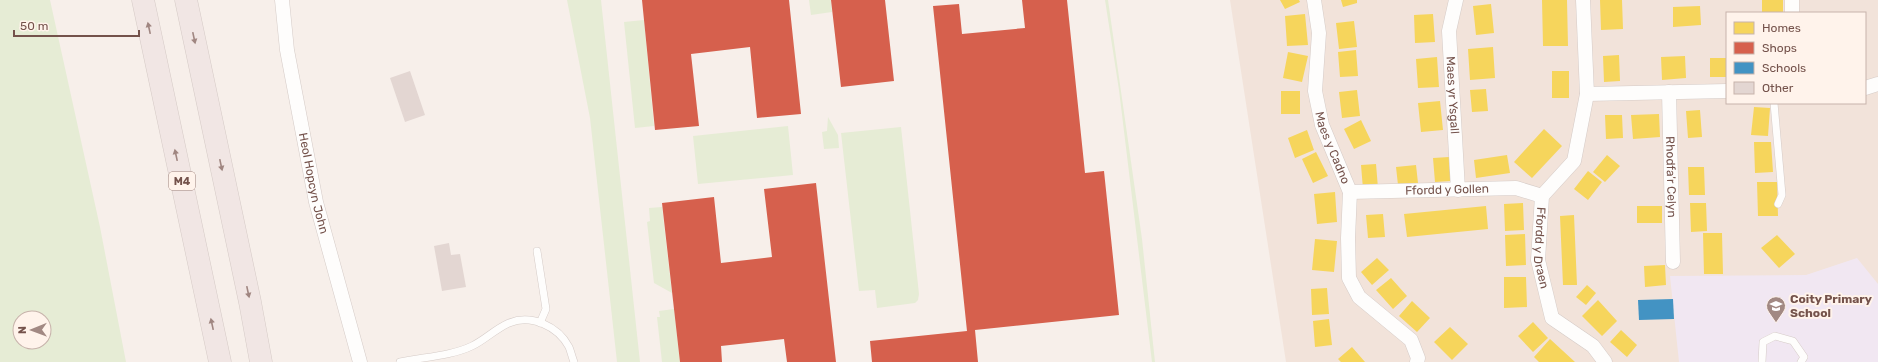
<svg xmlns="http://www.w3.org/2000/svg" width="1878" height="362" font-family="Rubik,sans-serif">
  <rect width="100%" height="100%" fill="#f7efea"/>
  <path fill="#f2e3da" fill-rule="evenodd" d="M1230 0H1878V362H1286ZM1727 13H1865V103H1727Z"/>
  <path fill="#f1e7f2" d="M1857 258 1878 284V362H1679L1670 276 1806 275Z"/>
  <path fill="#e6ecd5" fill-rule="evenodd" d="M0 0H50L100 227 126 362H0ZM20 318H44V342H20Z
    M567 0H601L640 362H617L590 118Z
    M809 0H831L832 12 811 15Z
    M1105 0H1108L1142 239 1155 362H1152L1119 90Z
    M644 20 654 126 635 128 624 22Z
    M828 117 838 135 839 148 824 149 822 132 827 131Z
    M788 126 793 175 698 184 693 136Z
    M901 127 919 294 918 300 915 303 877 308 875 290 859 291 841 133Z
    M662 207 672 293 654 283 647 222 650 221 649 208Z
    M674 309 680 362H662L657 317H660L659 311Z"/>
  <path fill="#f6d55c" d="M1280 0H1299L1300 2 1285 9Z
    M1341 0H1357V3L1343 7Z
    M1542 0H1567L1568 46H1543Z
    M1600 0H1622L1623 29 1601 30Z
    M1762 0H1783V13H1762Z
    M1491 4 1494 33 1476 35 1473 6Z
    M1700 6 1701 25 1673 27V7Z
    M1305 14 1308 45 1287 46 1285 16Z
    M1433 14 1435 42 1415 43 1414 15Z
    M1354 21 1357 47 1339 49 1336 23Z
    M1493 47 1495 78 1470 80 1468 49Z
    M1356 50 1358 76 1340 77 1338 52Z
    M1288 52 1308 56 1302 82 1283 78Z
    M1619 55 1620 81 1604 82 1603 56Z
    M1685 56 1686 78 1662 80 1661 57Z
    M1437 57 1439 87 1418 88 1416 59Z
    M1710 58H1727V77H1710Z
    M1552 71H1569V98H1552Z
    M1486 89 1488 111 1472 112 1470 90Z
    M1357 90 1360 116 1342 118 1339 92Z
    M1281 91H1300V114H1281Z
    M1440 101 1443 130 1421 132 1418 103Z
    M1754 107 1770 108 1768 136 1751 135Z
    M1700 110 1702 137 1688 138 1686 111Z
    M1659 114 1660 137 1633 139 1631 115Z
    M1605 115H1622L1623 138 1606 139Z
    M1361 120 1371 141 1354 149 1344 129Z
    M1544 129 1562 146 1532 178 1514 162Z
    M1307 130 1314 150 1295 158 1288 138Z
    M1754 142H1771L1773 172 1755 173Z
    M1316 152 1328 176 1313 183 1302 159Z
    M1507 155 1510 173 1476 178 1474 160Z
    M1607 155 1620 166 1605 182 1593 172Z
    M1449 157 1451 181 1435 182 1433 158Z
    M1376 164 1378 188 1363 189 1361 165Z
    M1416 165 1418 183 1398 185 1396 167Z
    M1688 167H1704L1705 195H1689Z
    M1588 171 1602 182 1588 200 1574 189Z
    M1757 182H1777L1778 216H1758Z
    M1335 192 1337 222 1317 224 1314 194Z
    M1523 203 1524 230 1505 231 1504 204Z
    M1690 203H1706L1707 231 1691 232Z
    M1486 206 1488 229 1407 237 1404 214Z
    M1637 206H1662V223H1637Z
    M1383 214 1385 237 1368 238 1366 215Z
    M1574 215 1577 285H1563L1560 216Z
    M1703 233H1722L1723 274H1704Z
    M1525 234 1526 265 1506 266 1505 235Z
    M1777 235 1795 254 1779 268 1761 248Z
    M1315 239 1337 241 1334 272 1312 270Z
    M1377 258 1389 270 1372 285 1361 272Z
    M1665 265 1666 285 1645 287 1644 266Z
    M1504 277H1526L1527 307 1504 308Z
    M1391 278 1407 296 1393 309 1376 290Z
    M1587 285 1596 293 1586 305 1576 297Z
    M1327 288 1329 314 1312 315 1311 289Z
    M1598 300 1617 321 1602 336 1582 316Z
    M1412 301 1430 318 1417 332 1399 316Z
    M1329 319 1332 345 1315 347 1313 321Z
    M1533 322 1548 338 1533 352 1518 336Z
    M1450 327 1468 344 1452 360 1434 342Z
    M1621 330 1637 345 1627 357 1610 342Z
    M1550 339 1575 362H1539L1534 357Z
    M1352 347 1365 362H1341L1338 359Z"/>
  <path fill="#d6604d" d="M642 0H789L801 114 757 118 750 47 691 54 699 126 655 130Z
    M831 0H885L894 81 841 87Z
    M1022 0H1067L1085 173 1104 171 1119 315 975 330 978 362H872L870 341 967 331 933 6 959 4 962 34 1025 28Z
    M816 183 836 362H787L784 339 721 346 722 362H680L662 203 714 197 721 263 772 257 764 189Z"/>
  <path fill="#4393c3" d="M1673 299 1674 319 1639 320 1638 300Z"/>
  <path fill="#e3d6d2" d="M410 71 425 115 405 122 390 78Z
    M449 243 451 255 460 254 466 287 442 291 434 246Z"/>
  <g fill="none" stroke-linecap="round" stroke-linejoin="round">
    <defs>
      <path id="lane" d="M1774 103 1782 195 1778 204
        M537 251 546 309 540 323
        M400 362C423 357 451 356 472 346 485 340 495 329 509 323 531 314 558 326 569 347 571 352 572 357 574 362
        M1762 362 1763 342 1775 336 1793 341 1804 357 1801 362"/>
      <g id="street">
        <path id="s1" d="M282 0 287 50 316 202 360 362"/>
        <path id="s2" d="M1314 0 1319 33 1315 91 1322 125 1350 192 1348 238 1349 278 1359 297 1411 340 1418 358 1417 362"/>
        <path id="s3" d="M1456 0 1449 31 1458 190"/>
        <path id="s4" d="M1583 0 1587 94 1574 161 1542 196 1538 260 1552 318 1593 346 1605 362"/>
        <path d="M1792 13V0"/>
        <path d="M1865 88 1878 84"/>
        <path id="s5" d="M1669 92 1673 262"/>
        <path d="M1587 94 1727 91"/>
        <path id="s6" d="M1350 192 1516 188 1542 196"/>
      </g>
      <path id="highway" d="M143 0 220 362
        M186 0 250 302 261 362"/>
    </defs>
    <use href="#lane" stroke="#d5cbc7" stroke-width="8"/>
    <use href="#street" stroke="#d5cbc7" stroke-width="15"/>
    <use href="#highway" stroke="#d5cac6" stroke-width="23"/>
    <use href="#lane" stroke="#fefdfc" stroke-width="7"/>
    <use href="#street" stroke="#fefdfc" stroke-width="14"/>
    <use href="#highway" stroke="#f1e6e4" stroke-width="22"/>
  </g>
  <defs><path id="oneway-solid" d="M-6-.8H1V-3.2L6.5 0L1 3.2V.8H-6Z"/></defs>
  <g fill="#a08681">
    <use href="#oneway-solid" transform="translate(149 28) rotate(-102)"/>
    <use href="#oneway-solid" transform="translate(194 38) rotate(78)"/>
    <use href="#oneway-solid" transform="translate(176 155) rotate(-102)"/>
    <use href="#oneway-solid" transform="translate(221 165) rotate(78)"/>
    <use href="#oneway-solid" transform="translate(248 292) rotate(78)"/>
    <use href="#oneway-solid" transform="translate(212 324) rotate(-102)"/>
  </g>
  <defs>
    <symbol id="school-pin" viewBox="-11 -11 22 30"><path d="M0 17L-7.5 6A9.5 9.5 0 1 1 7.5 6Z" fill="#a28983" stroke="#fff3eb"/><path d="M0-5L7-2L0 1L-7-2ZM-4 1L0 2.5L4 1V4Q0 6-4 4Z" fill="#fff"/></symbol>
  </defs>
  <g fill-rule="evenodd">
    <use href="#school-pin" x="1765" y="295" width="22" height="30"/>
  </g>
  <g text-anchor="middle" stroke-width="4" stroke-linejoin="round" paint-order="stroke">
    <rect fill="#fff3eb" stroke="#9e827b" stroke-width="1" x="169" y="172" width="26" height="18" rx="3"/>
    <g font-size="11" font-weight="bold" fill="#74524b">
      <text x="182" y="185">M4</text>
    </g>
    <g font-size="12" fill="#74524b" stroke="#fff3eb">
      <text dy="4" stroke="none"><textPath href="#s3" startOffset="96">Maes yr Ysgall</textPath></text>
      <text dy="4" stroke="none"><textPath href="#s2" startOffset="151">Maes y Cadno</textPath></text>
      <text dy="4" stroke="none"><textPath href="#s5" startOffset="85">Rhodfa'r Celyn</textPath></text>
      <text dy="4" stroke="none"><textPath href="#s1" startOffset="186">Heol Hopcyn John</textPath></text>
      <text dy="4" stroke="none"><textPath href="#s6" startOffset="97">Ffordd y Gollen</textPath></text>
      <text dy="4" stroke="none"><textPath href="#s4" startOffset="262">Ffordd y Draen</textPath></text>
    </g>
    <g font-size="12" font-weight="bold" fill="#74524b" stroke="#fff3eb" text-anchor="start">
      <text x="1790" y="303">Coity Primary<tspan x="1790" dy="14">School</tspan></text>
    </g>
  </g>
  <rect x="1726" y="12" width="140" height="92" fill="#fff3eb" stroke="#c7b3ab"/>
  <rect x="1734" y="22" width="20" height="12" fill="#f6d55c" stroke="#c7b3ab"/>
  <text x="1762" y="32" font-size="12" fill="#74524b">Homes</text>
  <rect x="1734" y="42" width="20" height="12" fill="#d6604d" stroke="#c7b3ab"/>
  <text x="1762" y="52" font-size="12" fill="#74524b">Shops</text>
  <rect x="1734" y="62" width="20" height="12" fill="#4393c3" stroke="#c7b3ab"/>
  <text x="1762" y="72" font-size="12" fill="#74524b">Schools</text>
  <rect x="1734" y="82" width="20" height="12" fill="#e3d6d2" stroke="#c7b3ab"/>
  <text x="1762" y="92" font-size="12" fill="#74524b">Other</text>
  <g transform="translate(32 330) rotate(269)"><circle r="19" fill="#fff3eb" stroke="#c7b3ab"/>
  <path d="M0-3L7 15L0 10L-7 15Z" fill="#a28983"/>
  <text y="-6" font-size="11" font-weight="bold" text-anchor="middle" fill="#74524b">N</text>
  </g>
  <path d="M14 30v6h125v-6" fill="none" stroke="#74524b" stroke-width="2"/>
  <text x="20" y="30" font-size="12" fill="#74524b" stroke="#fff3eb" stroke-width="3" paint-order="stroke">50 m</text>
</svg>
